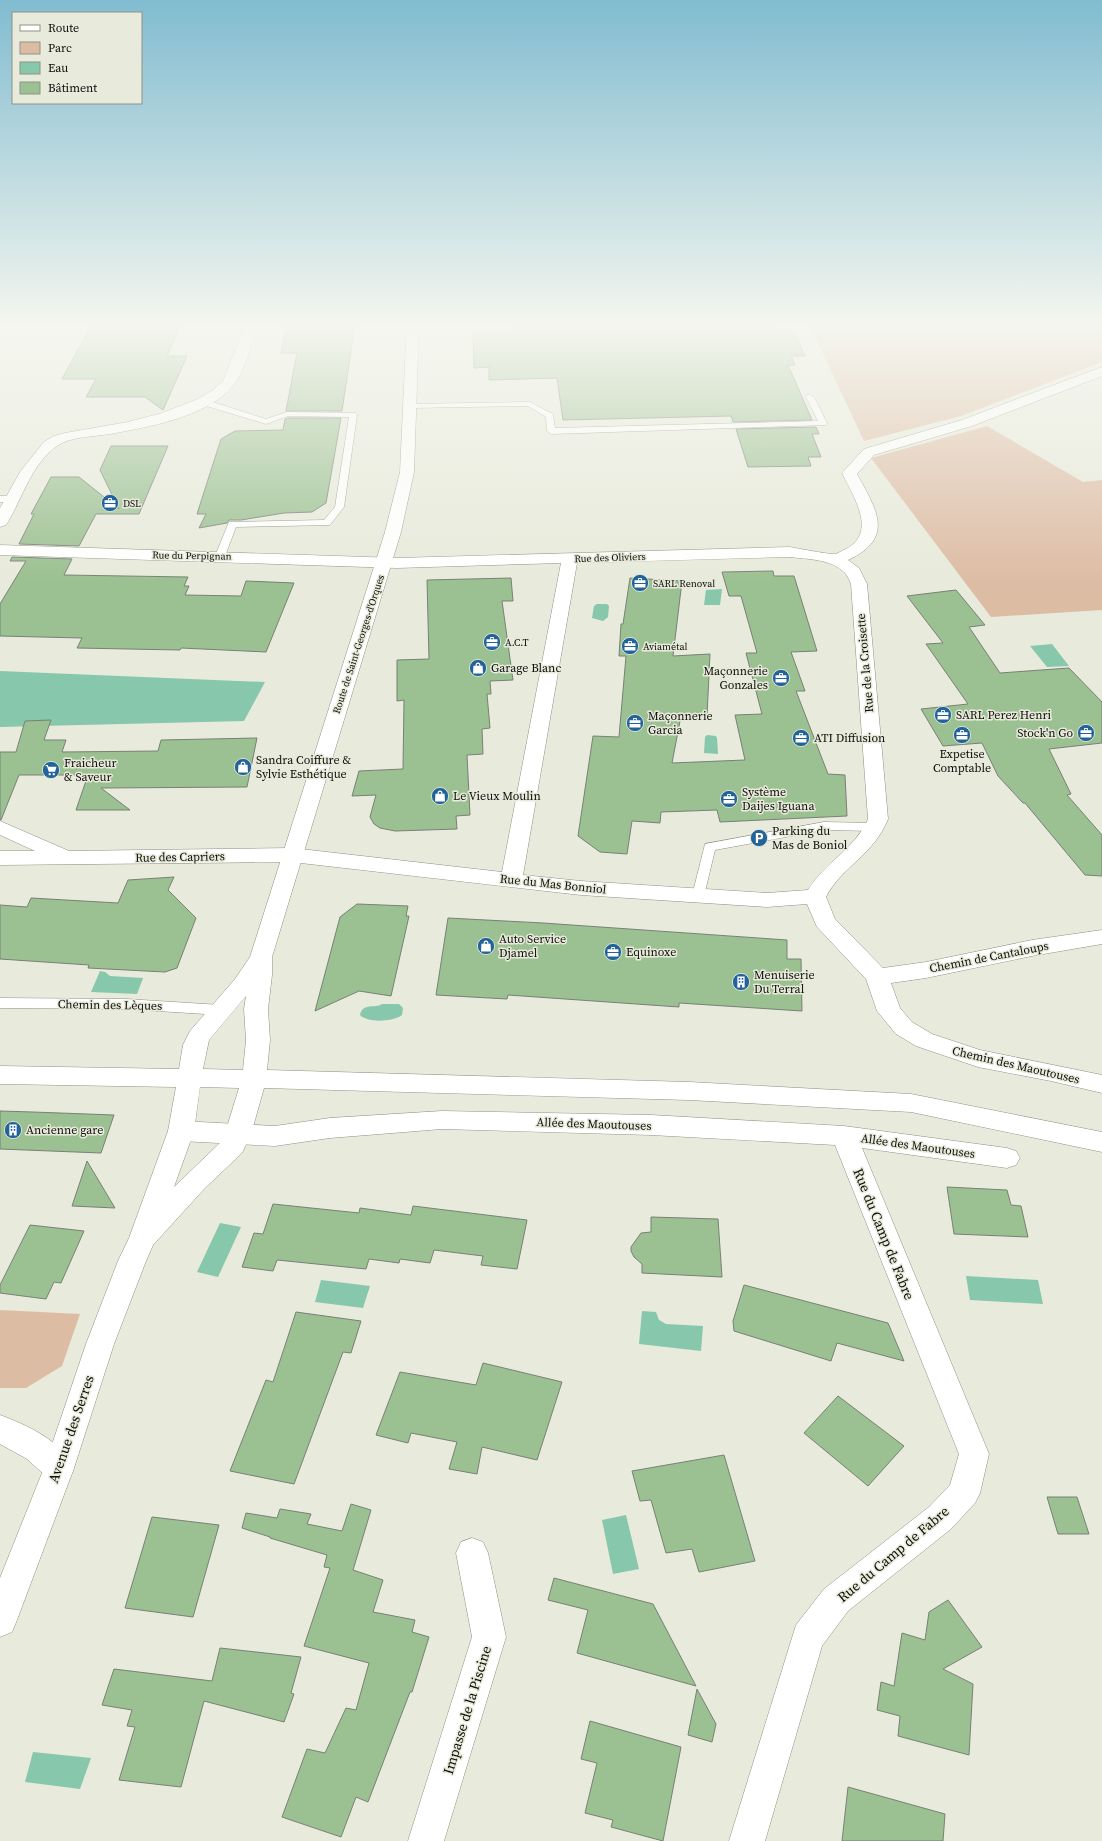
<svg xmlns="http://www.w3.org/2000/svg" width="1102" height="1841" font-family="'Source Serif 4',serif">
  <rect width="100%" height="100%" fill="#e8eadb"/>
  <path fill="#ddbca4" d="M809 324H1102V362L961 416 864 441Z
    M987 426 1083 482 1102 480V610L991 617 871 458Z
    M0 1310 80 1314 62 1366 26 1388H0Z"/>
  <path fill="#87c7ac" d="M722 589 720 605H704L706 590Z
    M597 604H607L609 606 608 617 603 621 592 618 594 606Z
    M1052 644 1069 666 1047 667 1030 646Z
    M0 671 265 682 244 721 0 727Z
    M707 735 716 736 717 738 718 754 704 753 705 737Z
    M100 971 105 972 110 976 143 978 137 994 91 992Z
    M382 1004H399L403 1008 402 1015C393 1022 367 1023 360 1015 363 1002 375 1009 382 1004Z
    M220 1223 241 1227 218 1277 197 1272Z
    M966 1276 1038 1280 1043 1304 970 1300Z
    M321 1280 370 1286 363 1308 315 1302Z
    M642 1311 656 1312 659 1320 666 1324 703 1326 701 1351 639 1344Z
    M626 1515 639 1569 613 1574 602 1520Z
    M33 1752 91 1758 80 1789 25 1782Z"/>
  <path fill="#9bc091" stroke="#788176" d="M92 324H181L167 356H187L163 410 145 397H86L96 379H62Z
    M287 324H355L342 411H286L297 353H281Z
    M513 324H774L777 330H793L805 356H791L795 365H788L812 420 733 422 731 416 563 420 557 378 489 380V367L474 368 473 332 514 331Z
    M288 418H341L326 503 312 512 284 513 241 520H229L227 523 199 528 206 514H197L221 439 235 431 283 430 285 419Z
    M816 427 819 434H812L821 457H808L811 466 748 467 736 429Z
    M111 446H168L139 514H96L79 546 19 544 34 514H31L51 477H79L119 509 100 470Z
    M12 557 72 559 64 575 188 577 184 586H189L185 595 241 596 246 581 294 583 266 652 181 648 180 650 77 648 82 638 0 636V604L26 561H10Z
    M773 571 774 576H794L817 651 791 652 805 691H796L828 774 845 775 847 816 720 822 717 810 661 812 660 823 632 821 627 854 600 852 578 836 593 736 619 737 626 656H619L621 624H623L630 578 682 581 673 656 710 654 707 716H681L672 763 745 760 735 715 762 714 746 653H757L741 596H729L722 572Z
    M511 578 513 601H502L513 680 490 681 491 694H487L490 728 482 729 483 754 467 755 470 815 456 816 457 829 395 831 380 828 374 824 370 817 376 795 352 796 359 771 403 769 404 700 397 701V660L429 659 427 580Z
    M956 590 985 625 969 627 1000 673 1069 668 1102 702V743L1049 749 1071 794 1067 795 1102 835V876L1085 875 1025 803H1023L998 776 982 743 943 746 921 709 968 704 926 644 943 643 907 596Z
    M51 720 44 740H66L62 752 158 751 161 740 257 738 247 787 101 788 130 810H76L88 775H19L1 820H0V752H16L25 721Z
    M174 877 168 890 196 918 177 968 165 972 88 968 89 965 0 959V905L27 907 31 898 118 903 128 880Z
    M357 904 408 906 406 916H409L391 996 359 991 315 1011 340 917Z
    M448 918 543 923 787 940V959H801L802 1011 679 1003V1007L508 995 507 999 436 995Z
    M0 1111 33 1112 114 1115 101 1153 0 1149Z
    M87 1161 115 1208 72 1206Z
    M947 1187 1007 1190 1011 1205 1021 1206 1028 1237 954 1234Z
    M273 1204 359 1213 360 1208 411 1215 413 1206 527 1220 517 1269 481 1265 483 1256 434 1250 430 1263 400 1259 399 1263 369 1259 366 1269 277 1260 273 1271 242 1267 254 1233 263 1234Z
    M651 1217 718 1219 722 1277 642 1273V1264L634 1257 631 1251V1247L641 1233 651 1232Z
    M30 1225 84 1231 61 1283 54 1282 46 1299 0 1293V1285Z
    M744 1285 888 1323 904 1361 837 1343 831 1361 734 1331 733 1321Z
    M296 1312 361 1321 351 1353 343 1352 294 1484 230 1471 266 1380 273 1382Z
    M483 1363 562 1382 537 1460 482 1447 477 1474 449 1469 457 1442 411 1433 408 1443 376 1435 400 1372 476 1385Z
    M838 1396 904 1446 868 1486 804 1433Z
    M724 1455 755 1561 699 1572 692 1549 666 1553 651 1500 640 1501 632 1471Z
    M1047 1497H1077L1089 1534H1058Z
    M351 1504 371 1510 353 1570 383 1580 373 1612 415 1620 412 1632 429 1637 412 1692H410L368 1802 356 1797 341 1837 282 1817 307 1749 325 1753 346 1708 356 1710 369 1663 304 1646 330 1568 324 1567 327 1555 270 1538V1537L242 1528 246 1513 277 1518 280 1509 311 1514 307 1524 342 1531Z
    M152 1517 219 1525 193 1617 125 1608Z
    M554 1578 653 1604 696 1686 577 1653 588 1610 548 1600Z
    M948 1600 982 1647 943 1669 973 1684 969 1755 898 1736 900 1716 877 1710 881 1682 894 1686 902 1633 925 1640 929 1612Z
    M220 1648 301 1657 291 1693 294 1694 284 1722 204 1701 181 1787 119 1780 135 1727 127 1726 132 1710 102 1705 114 1669 212 1681Z
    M697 1689 716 1724 712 1742 688 1735Z
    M590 1721 681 1747 663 1841 611 1827 613 1820 585 1813 597 1763 581 1759Z
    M848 1787 945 1814 943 1841H842Z"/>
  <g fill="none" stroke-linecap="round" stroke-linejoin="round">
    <defs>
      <path id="lane" d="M807 395H810L814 397 827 423 826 425 551 434 547 431 546 417 528 406 410 408 406 406 410 404 530 402 553 414 555 428 818 421 806 397Z
        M200 400H206L266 419 287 412 356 413 357 415 344 507 330 525 236 527 225 556 223 558H217L215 556 229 522 324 520 335 507 349 417 288 416 266 424 200 404Z
        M0 496H13L17 499 13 502H0Z
        M824 822 875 823 879 824 881 827 879 830 875 831 824 830 715 850 704 896 703 899H693L692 896 705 844Z
        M0 998 126 999 221 1005 226 1007 228 1010 226 1013 221 1015 126 1009 0 1008Z"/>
      <path id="street" d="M246 324H258C251 344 246 369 233 386 207 417 148 427 110 434 93 437 71 436 57 446 33 462 22 498 8 522L6 525 0 527V508L20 472 44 442 54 436 65 433 128 422 162 413 198 399 213 390 223 381Z
        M1102 367V376L972 426 874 455 857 474C876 509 896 538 848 560L859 568 867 584 888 819C874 855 841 867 826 897L835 919 883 968 926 962 1032 940 1102 930V944L1032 956 926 978 891 983 900 1008 912 1022 932 1034 980 1050 1102 1075V1093L1051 1081 978 1067 916 1046 896 1034 877 1011 866 979 817 927 807 904 767 907 581 895 292 862 0 865V851H35L0 835V821L69 851 292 848 502 872 561 563 397 568 0 555V545L397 558 789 547C796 548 832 555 835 554 839 553 843 550 846 549 878 532 853 496 842 473L864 449 962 420ZM789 557C807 559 832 559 845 573 848 576 849 580 851 584L868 819C855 849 824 863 808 890L767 893 581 881 523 875 577 563Z
        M442 1111 651 1115 844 1126 1007 1148 1016 1151 1020 1158 1016 1165 1007 1168 862 1148 989 1454 980 1493 975 1503 951 1529 848 1611 822 1646 765 1841H729L796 1625 824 1589 929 1507 950 1485 959 1454 835 1145 651 1135 442 1129 330 1138 275 1146 181 1141 172 1138 168 1131 172 1124 181 1121 275 1126 330 1118Z
        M0 1415C27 1425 62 1441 74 1468L70 1478 59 1482 48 1478 27 1459 0 1444Z
        M472 1538 483 1542 488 1553 506 1637 444 1841H408L472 1637 456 1553 461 1542Z"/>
      <path id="secondary" d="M407 324H419L414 472 401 532 272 957V975L268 1009 270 1040 267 1070 689 1082 911 1094 1102 1132V1152L911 1112 689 1100 264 1088 251 1134 242 1153 205 1188 153 1245 146 1261 114 1344 74 1468 17 1620 12 1632 0 1637V1578L44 1468 86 1344 118 1261 129 1238 168 1131 176 1087 0 1084V1066L179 1069 183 1045 190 1031 235 979 250 957 385 532 400 472ZM246 996 244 1009 246 1040 243 1070 203 1069 209 1040ZM200 1087 239 1088 223 1140 174 1187 194 1131Z"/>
    </defs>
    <use href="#lane" stroke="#8f9183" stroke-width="1"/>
    <use href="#street" stroke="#8f9183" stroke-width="1"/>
    <use href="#secondary" stroke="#8f9183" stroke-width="1"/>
    <use href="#lane" fill="#fff" fill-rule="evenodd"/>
    <use href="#street" fill="#fff" fill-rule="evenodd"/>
    <use href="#secondary" fill="#fff" fill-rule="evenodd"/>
  </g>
  <linearGradient id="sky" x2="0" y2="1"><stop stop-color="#81bcd0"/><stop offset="0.56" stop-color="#f5f6ef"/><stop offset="1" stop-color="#f5f6ef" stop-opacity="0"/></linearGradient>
  <rect width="1102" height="582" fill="url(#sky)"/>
  <defs>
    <symbol id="office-disc" viewBox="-11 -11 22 22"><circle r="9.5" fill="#226499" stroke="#e8eadb"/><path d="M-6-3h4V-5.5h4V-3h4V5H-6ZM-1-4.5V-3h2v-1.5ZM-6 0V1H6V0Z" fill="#fff"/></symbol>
    <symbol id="shop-disc" viewBox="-11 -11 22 22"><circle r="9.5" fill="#226499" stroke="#e8eadb"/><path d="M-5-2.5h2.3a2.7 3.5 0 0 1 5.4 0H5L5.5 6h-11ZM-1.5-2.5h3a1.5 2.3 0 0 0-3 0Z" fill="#fff"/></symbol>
    <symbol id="supermarket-disc" viewBox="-11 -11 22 22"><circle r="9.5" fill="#226499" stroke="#e8eadb"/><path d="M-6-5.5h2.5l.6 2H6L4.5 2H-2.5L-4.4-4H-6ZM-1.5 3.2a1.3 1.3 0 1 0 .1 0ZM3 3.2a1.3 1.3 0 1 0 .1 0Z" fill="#fff"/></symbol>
    <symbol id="parking-disc" viewBox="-11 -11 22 22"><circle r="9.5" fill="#226499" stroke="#e8eadb"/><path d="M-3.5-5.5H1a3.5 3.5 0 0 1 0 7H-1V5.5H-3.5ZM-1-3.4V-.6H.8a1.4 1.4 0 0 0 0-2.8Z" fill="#fff"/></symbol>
    <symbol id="building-disc" viewBox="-11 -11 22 22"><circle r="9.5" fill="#226499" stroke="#e8eadb"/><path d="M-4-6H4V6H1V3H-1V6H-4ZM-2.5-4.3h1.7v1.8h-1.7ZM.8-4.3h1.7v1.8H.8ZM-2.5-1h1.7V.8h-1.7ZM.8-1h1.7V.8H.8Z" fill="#fff"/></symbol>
  </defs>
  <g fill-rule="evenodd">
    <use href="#office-disc" x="100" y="493" width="20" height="20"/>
    <use href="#office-disc" x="630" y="573" width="20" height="20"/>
    <use href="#office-disc" x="482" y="632" width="20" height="20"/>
    <use href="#office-disc" x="620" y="636" width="20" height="20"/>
    <use href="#shop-disc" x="468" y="658" width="20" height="20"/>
    <use href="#office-disc" x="771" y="668" width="20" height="20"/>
    <use href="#office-disc" x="933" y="705" width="20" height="20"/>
    <use href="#office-disc" x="625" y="713" width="20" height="20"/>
    <use href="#office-disc" x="1076" y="723" width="20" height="20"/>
    <use href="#office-disc" x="952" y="725" width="20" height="20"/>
    <use href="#office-disc" x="791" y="728" width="20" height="20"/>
    <use href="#shop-disc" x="233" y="757" width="20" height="20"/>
    <use href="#supermarket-disc" x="41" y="760" width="20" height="20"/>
    <use href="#shop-disc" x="430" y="786" width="20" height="20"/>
    <use href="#office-disc" x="719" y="789" width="20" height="20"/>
    <use href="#parking-disc" x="749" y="828" width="20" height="20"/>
    <use href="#shop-disc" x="476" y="936" width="20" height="20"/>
    <use href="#office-disc" x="603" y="942" width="20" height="20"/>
    <use href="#building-disc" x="731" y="972" width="20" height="20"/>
    <use href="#building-disc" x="3" y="1120" width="20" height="20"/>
  </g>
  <g text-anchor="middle" stroke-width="3" stroke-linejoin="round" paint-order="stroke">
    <g font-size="10" fill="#0c0d08" stroke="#e8eadb" text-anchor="start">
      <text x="123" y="507">DSL</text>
      <text x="653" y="587">SARL Renoval</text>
      <text x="505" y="646">A.C.T</text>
      <text x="643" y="650">Aviamétal</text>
    </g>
    <g font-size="10" fill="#0c0d08" stroke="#e8eadb">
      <text transform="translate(192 555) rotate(1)" y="4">Rue du Perpignan</text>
      <text transform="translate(610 557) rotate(-2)" y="4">Rue des Oliviers</text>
      <text transform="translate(358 644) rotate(-72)" y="4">Route de Saint-Georges-d'Orques</text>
    </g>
    <g font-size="12" fill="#0c0d08" stroke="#e8eadb">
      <text transform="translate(865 663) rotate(-95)" y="4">Rue de la Croisette</text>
      <text transform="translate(180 857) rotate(-1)" y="4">Rue des Capriers</text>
      <text transform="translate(553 884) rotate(6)" y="4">Rue du Mas Bonniol</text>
      <text transform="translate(989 957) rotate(-11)" y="4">Chemin de Cantaloups</text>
      <text transform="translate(110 1005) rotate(1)" y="4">Chemin des Lèques</text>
      <text transform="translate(1016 1065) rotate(13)" y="4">Chemin des Maoutouses</text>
      <text transform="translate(594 1124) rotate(2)" y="4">Allée des Maoutouses</text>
      <text transform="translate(918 1146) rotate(8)" y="4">Allée des Maoutouses</text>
    </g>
    <g font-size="12" fill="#0c0d08" stroke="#e8eadb" text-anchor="start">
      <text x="491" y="672">Garage Blanc</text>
      <text x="768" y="675" text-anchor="end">Maçonnerie<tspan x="768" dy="14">Gonzales</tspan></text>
      <text x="956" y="719">SARL Perez Henri</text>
      <text x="648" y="720">Maçonnerie<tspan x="648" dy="14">Garcia</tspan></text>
      <text x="1073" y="737" text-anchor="end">Stock'n Go</text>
      <text x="814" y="742">ATI Diffusion</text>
      <text x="962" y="758" text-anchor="middle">Expetise<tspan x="962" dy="14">Comptable</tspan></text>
      <text x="256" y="764">Sandra Coiffure &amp;<tspan x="256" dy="14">Sylvie Esthétique</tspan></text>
      <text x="64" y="767">Fraicheur<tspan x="64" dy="14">&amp; Saveur</tspan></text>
      <text x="742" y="796">Système<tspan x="742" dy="14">Daijes Iguana</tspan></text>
      <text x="453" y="800">Le Vieux Moulin</text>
      <text x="772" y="835">Parking du<tspan x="772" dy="14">Mas de Boniol</tspan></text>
      <text x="499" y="943">Auto Service<tspan x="499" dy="14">Djamel</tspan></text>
      <text x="626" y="956">Equinoxe</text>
      <text x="754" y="979">Menuiserie<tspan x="754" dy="14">Du Terral</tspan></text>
      <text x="26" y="1134">Ancienne gare</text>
    </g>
    <g font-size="14" fill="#0c0d08" stroke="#e8eadb">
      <text transform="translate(884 1234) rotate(68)" y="5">Rue du Camp de Fabre</text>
      <text transform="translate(71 1429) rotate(-71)" y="5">Avenue des Serres</text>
      <text transform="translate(893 1554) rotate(-40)" y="5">Rue du Camp de Fabre</text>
      <text transform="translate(467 1710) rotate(-73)" y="5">Impasse de la Piscine</text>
    </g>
  </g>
  <rect x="12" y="12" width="130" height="92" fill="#e8eadb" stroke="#909287"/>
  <rect x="20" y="25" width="20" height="6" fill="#ffffff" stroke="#909287"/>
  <text x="48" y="32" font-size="12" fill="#0c0d08">Route</text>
  <rect x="20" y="42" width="20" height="12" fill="#ddbca4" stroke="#909287"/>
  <text x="48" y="52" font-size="12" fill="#0c0d08">Parc</text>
  <rect x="20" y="62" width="20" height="12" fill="#87c7ac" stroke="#909287"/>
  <text x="48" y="72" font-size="12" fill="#0c0d08">Eau</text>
  <rect x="20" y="82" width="20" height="12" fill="#9bc091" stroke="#909287"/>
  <text x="48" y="92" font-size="12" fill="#0c0d08">Bâtiment</text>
</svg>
